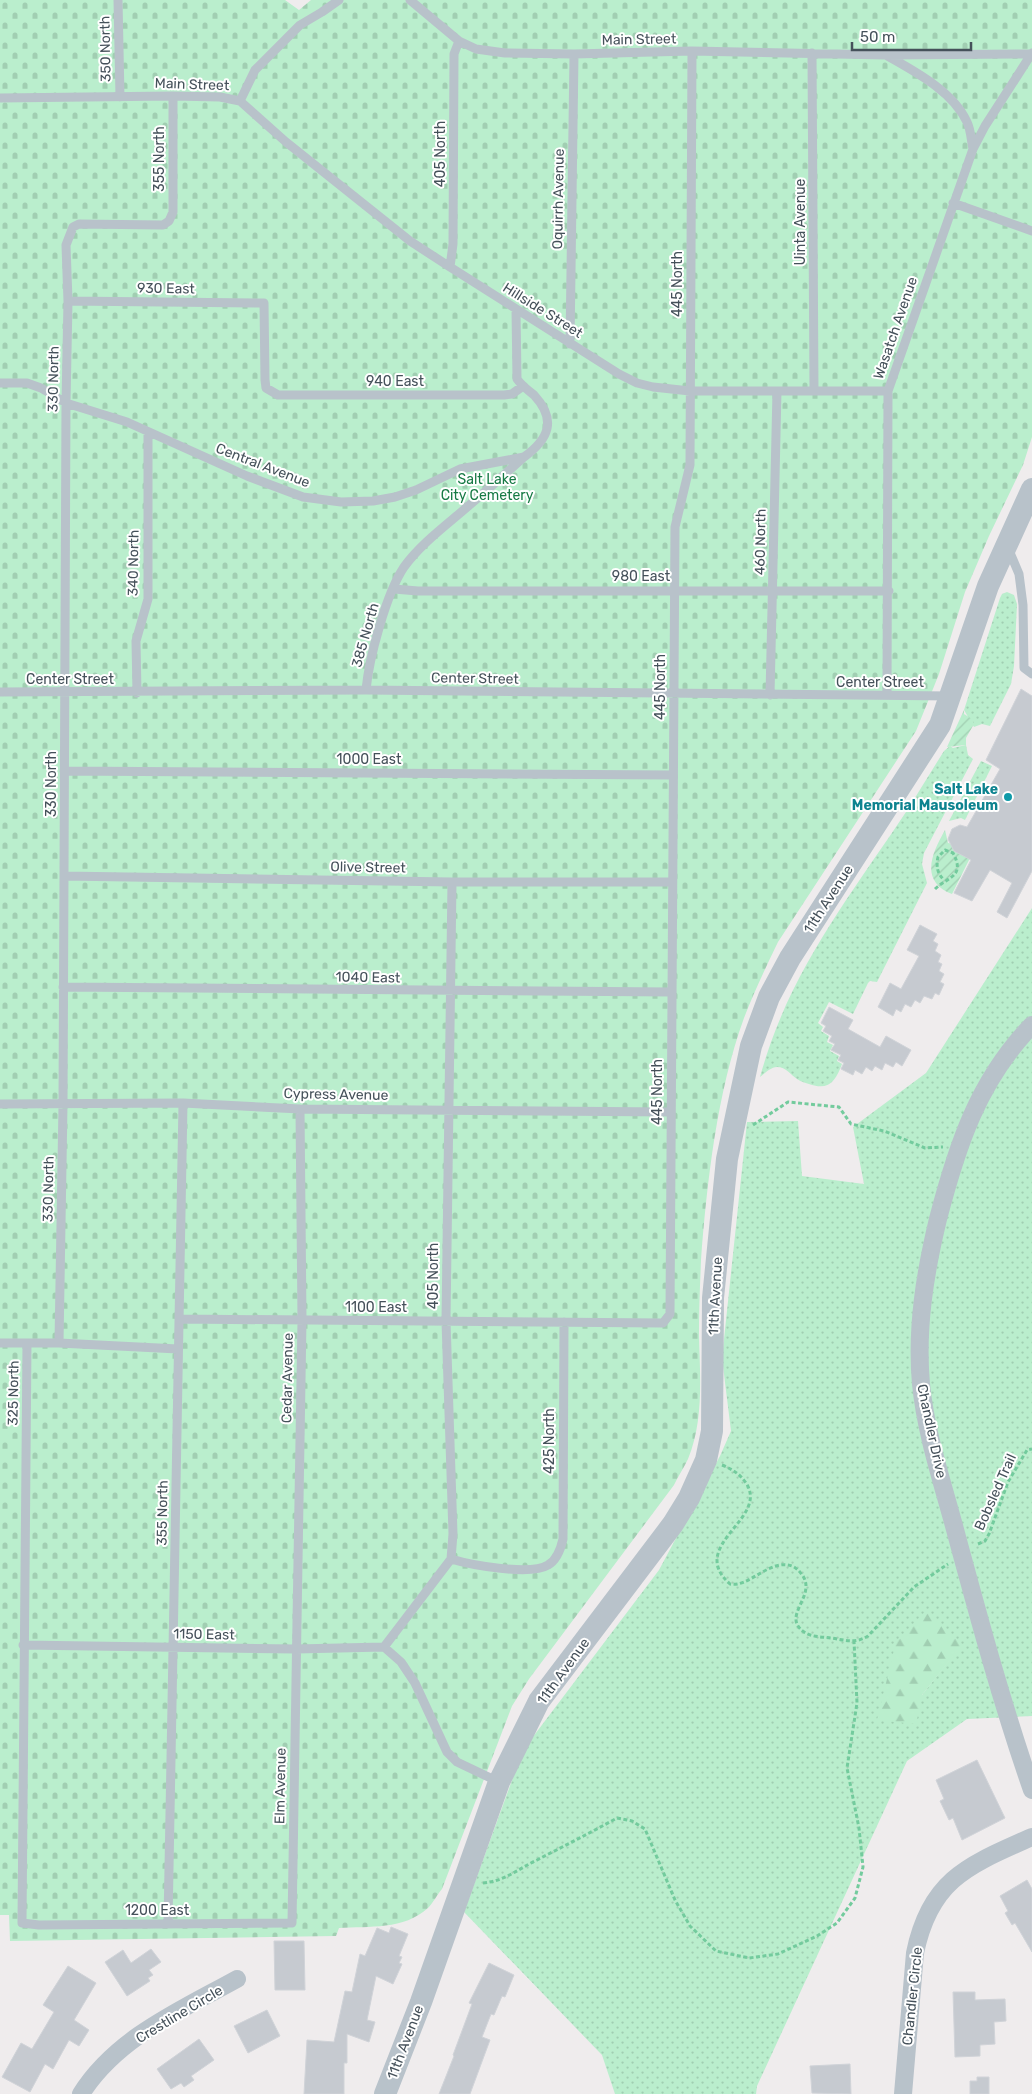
<svg xmlns="http://www.w3.org/2000/svg" width="1032" height="2094" font-family="Rubik,sans-serif">
  <defs>
    <pattern id="grass-dots" width="8" height="8" patternUnits="userSpaceOnUse" patternTransform="scale(1.25)"><rect width="8" height="8" fill="#baeecd"/><path d="M2 2h.1M6 6h.1" fill="none" stroke="#a1ceb2" stroke-width="1.8" stroke-linecap="round"/></pattern>
    <pattern id="forest-firs" width="22" height="20" patternUnits="userSpaceOnUse" patternTransform="scale(1.25)"><rect width="22" height="20" fill="#baeecd"/><path d="M5 1l3.5 6h-7zM16 11l3.5 6h-7z" fill="#a1ceb2"/></pattern>
    <pattern id="cemetery-stones" width="16" height="16" patternUnits="userSpaceOnUse" patternTransform="scale(1.25)"><rect width="16" height="16" fill="#baeecd"/><path d="M2 7V4a2 2 0 0 1 4 0v3zM10 15v-3a2 2 0 0 1 4 0v3z" fill="#a1ceb2"/></pattern>
    <pattern id="garden-furrows" width="10" height="10" patternUnits="userSpaceOnUse" patternTransform="scale(1.25)"><rect width="10" height="10" fill="#baeecd"/><path d="M-1 1l2-2M0 10L10 0M9 11l2-2" fill="none" stroke="#a1ceb2"/></pattern>
  </defs>
  <rect width="100%" height="100%" fill="#efeced"/>
  <path fill="url(#grass-dots)" fill-rule="evenodd" d="M1007 592 1014 595 1017 604 1014 666 1011 684 990 726 982 724 974 727 964 710 1000 598 1002 594Z
    M966 745 968 755 973 759 924 853 922 864 927 883 877 982 870 981 868 983 853 1014 829 1002 818 1023 823 1027 821 1031 829 1036 827 1042 833 1045 830 1051 839 1056 837 1061 842 1064C836 1080 830 1090 812 1085 807 1083 801 1082 797 1079 791 1075 786 1067 777 1067 771 1067 765 1073 760 1077 789 971 849 898 908 809 920 790 932 770 944 751L950 746 953 748Z
    M981 761 992 766 965 820 961 818 949 821Z
    M1032 908V1716L967 1719 907 1761 757 2086 756 2094H615L602 2055 464 1912 523 1750 659 1570 720 1456 731 1431 722 1358 747 1122 798 1121 802 1176 864 1184 853 1127 926 1073ZM961 1645 922 1695 877 1719Z"/>
  <path fill="url(#forest-firs)" d="M927 1610 962 1645 922 1695 916 1724 877 1720 896 1642Z"/>
  <path fill="url(#cemetery-stones)" d="M0 0H285L299 10 311 0H1032V437L1023 465 989 536 965 592 939 674 916 731 778 942C766 967 754 992 744 1018 717 1092 707 1182 701 1260 700 1285 699 1310 699 1335 700 1376 704 1420 688 1459 684 1468 678 1476 674 1485L529 1679 512 1706 442 1889C437 1895 433 1903 428 1908 404 1930 369 1926 339 1928L336 1936 10 1941 9 1915H0Z"/>
  <path fill="url(#garden-furrows)" d="M964 710V714L972 719 974 724 966 738V745L947 747Z
    M945 830 948 843 953 844 971 856 952 894C919 881 932 853 945 830Z"/>
  <path fill="#c6cad0" stroke="#d0d3d8" d="M1021 689 1032 696V871L1007 918 997 912 1012 883 990 870 972 901 954 893 971 860 954 851 948 839 952 829 960 825 967 827 1000 769 986 760Z
    M920 925 937 934 933 941 938 944 935 951 941 955 938 962 942 964 939 971 944 974 940 982 944 984 939 995 935 993 932 999 924 996 920 1003 915 1000 911 1007 905 1004 901 1012 896 1009 893 1016 878 1007 890 983 901 989 919 956 907 950Z
    M829 1007 853 1020 848 1029 880 1047 886 1036 911 1050 902 1066 896 1062 893 1067 885 1063 882 1070 875 1066 872 1071 866 1067 862 1074 855 1070 853 1075 841 1069 844 1063 838 1060 841 1055 831 1050 835 1044 829 1041 832 1036 823 1031 826 1026 821 1023Z
    M977 1760 1005 1818 962 1840 953 1818 949 1820 940 1801 944 1799 936 1780Z
    M1027 1880 1032 1889V1952L1015 1923 1012 1925 1005 1913 1008 1911 1000 1896Z
    M391 1927 408 1934 399 1956 402 1957 399 1963 402 1964 393 1984 376 1976 367 2020 375 2022 369 2042 347 2034V2063H344V2094H304L307 2040 334 2042 345 1991 352 1992 360 1954 365 1956 377 1928 389 1933Z
    M274 1941H304L305 1990H275Z
    M151 1949 161 1962 149 1970 153 1975 148 1978 150 1981 127 1996 105 1962 123 1950 131 1963Z
    M489 1963 514 1975 505 1997 502 1996 494 2015 491 2014 482 2037 490 2040 470 2094H439L454 2056 453 2055 472 2004 469 2003Z
    M68 1966 96 1983 74 2020 89 2030 79 2046 69 2040 53 2069 45 2064 30 2092 2 2077 21 2043 32 2049 54 2012 43 2005Z
    M953 1992H975V2000L1005 1999 1006 2021 994 2022 995 2044 980 2045V2056L955 2057Z
    M267 2010 280 2036 248 2053 234 2026Z
    M199 2039 214 2060 191 2076 194 2080 184 2087 181 2083 171 2089 157 2069Z
    M850 2064 851 2094 812 2093 810 2066Z
    M977 2077H989V2094H970V2081H977Z"/>
  <g fill="none" stroke-linecap="round" stroke-linejoin="round">
    <path stroke="#73cb9d" stroke-width="3" stroke-dasharray="4 2.5" stroke-linecap="butt" d="M935 889C947 877 966 877 953 853L945 850 938 857C936 866 937 873 944 880
      M753 1125 788 1102 839 1107 851 1124 884 1131 925 1148 943 1147
      M722 1465C732 1469 740 1474 746 1483 770 1519 686 1545 730 1584 749 1588 770 1558 792 1566 797 1568 800 1572 803 1576 816 1597 781 1616 804 1632 811 1637 823 1637 831 1638 845 1640 855 1644 868 1636L914 1587 948 1564
      M978 1544 985 1541 989 1534 1008 1482 1027 1450 1032 1449
      M483 1883C505 1881 518 1869 537 1860 564 1846 590 1833 617 1818L632 1821 645 1829 675 1900 690 1926 716 1951 749 1958 778 1954 817 1936 837 1923 855 1898 863 1867 859 1828 847 1768 857 1703 854 1641"/>
    <path stroke="#b8c2ca" stroke-width="9" d="M118 0 120 97
      M410 0 459 41 476 49 505 53 574 54 692 51 886 55 1032 54
      M812 53 814 391
      M886 55C914 71 953 91 967 122 971 130 971 140 973 149
      M0 98 173 96 220 97 240 101
      M240 101 286 142 410 241 450 267 619 374 637 383 653 387 690 391H888
      M240 101 255 70 300 25 322 12 339 0
      M953 203 1032 231
      M450 267 453 244 454 54 459 41
      M68 301 264 303 265 380 266 388 278 395H504L512 394 523 386
      M570 344 574 54
      M0 383H27L41 388 66 403 127 422 247 476 303 497 341 502 373 501 395 497 416 490 460 469 524 457
      M1008 548 1019 574 1023 605 1024 668 1032 674
      M394 589 418 591H889
      M366 690C369 658 386 594 404 567 417 549 435 534 453 519 477 499 501 478 524 457 549 439 557 420 534 395 528 390 522 386 517 379L516 309
      M0 692 366 690 950 696
      M137 693 136 641 148 599V433
      M770 695 777 391
      M887 695 888 391 973 149 985 126 1032 53
      M64 771 673 775
      M64 876 452 882H672
      M63 987 672 992
      M0 1104 183 1103 300 1109 671 1112
      M180 1319 663 1323 670 1314 675 527 690 465 692 51
      M0 1343H59L178 1349
      M27 1343 22 1923 39 1925 292 1923 302 1320 300 1109
      M59 1343 63 1105 66 403 68 301 66 245 73 227 79 224 163 225 169 221 173 212V96
      M451 1559C471 1565 531 1576 548 1565 557 1560 561 1548 563 1539L564 1322
      M23 1645 296 1649 384 1647
      M384 1647 451 1559 453 1534 446 1321 452 882
      M384 1647 401 1662 415 1683 447 1752 457 1762 499 1782
      M168 1923 183 1103"/>
    <path stroke="#b8c2ca" stroke-width="18" d="M1032 1025C978 1081 957 1146 938 1219 925 1273 916 1328 921 1384 926 1436 944 1487 957 1537 980 1622 1003 1707 1032 1790
      M81 2094C116 2038 181 2010 237 1979
      M903 2094 915 1953C930 1879 969 1865 1032 1837"/>
    <path stroke="#b8c2ca" stroke-width="22" d="M385 2094 421 2002 499 1782 539 1701 673 1524 689 1498 706 1460 712 1431 713 1298 727 1159 751 1046 769 997 790 958 940 725 988 586 1032 489"/>
  </g>
  <circle fill="#0f9aa8" stroke="#fff" stroke-width="2" cx="1008" cy="797" r="5"/>
  <g text-anchor="middle" stroke-width="4" stroke-linejoin="round" paint-order="stroke">
    <g font-size="14" fill="#45515a" stroke="#fff">
      <text transform="translate(639 39) rotate(-1)" y="5">Main Street</text>
      <text transform="translate(105 49) rotate(-91)" y="5">350 North</text>
      <text transform="translate(192 84) rotate(2)" y="5">Main Street</text>
      <text transform="translate(440 154) rotate(-90)" y="5">405 North</text>
      <text transform="translate(159 159) rotate(-90)" y="5">355 North</text>
      <text transform="translate(558 199) rotate(-89)" y="5">Oquirrh Avenue</text>
      <text transform="translate(800 222) rotate(-90)" y="5">Uinta Avenue</text>
      <text transform="translate(677 284) rotate(-90)" y="5">445 North</text>
      <text transform="translate(166 288) rotate(1)" y="5">930 East</text>
      <text transform="translate(543 310) rotate(32)" y="5">Hillside Street</text>
      <text transform="translate(895 328) rotate(-71)" y="5">Wasatch Avenue</text>
      <text transform="translate(53 379) rotate(-89)" y="5">330 North</text>
      <text x="395" y="386">940 East</text>
      <text transform="translate(263 465) rotate(21)" y="5">Central Avenue</text>
      <text transform="translate(760 542) rotate(-89)" y="5">460 North</text>
      <text transform="translate(133 563) rotate(-89)" y="5">340 North</text>
      <text x="641" y="581">980 East</text>
      <text transform="translate(365 635) rotate(-74)" y="5">385 North</text>
      <text transform="translate(475 678) rotate(1)" y="5">Center Street</text>
      <text x="70" y="684">Center Street</text>
      <text x="880" y="687">Center Street</text>
      <text transform="translate(660 687) rotate(-90)" y="5">445 North</text>
      <text x="369" y="764">1000 East</text>
      <text transform="translate(51 784) rotate(-90)" y="5">330 North</text>
      <text transform="translate(368 867) rotate(1)" y="5">Olive Street</text>
      <text transform="translate(828 899) rotate(-57)" y="5">11th Avenue</text>
      <text transform="translate(368 977) rotate(1)" y="5">1040 East</text>
      <text transform="translate(657 1092) rotate(-90)" y="5">445 North</text>
      <text transform="translate(336 1094) rotate(1)" y="5">Cypress Avenue</text>
      <text transform="translate(48 1189) rotate(-89)" y="5">330 North</text>
      <text transform="translate(433 1276) rotate(-90)" y="5">405 North</text>
      <text transform="translate(715 1296) rotate(-87)" y="5">11th Avenue</text>
      <text x="376" y="1312">1100 East</text>
      <text transform="translate(287 1378) rotate(-89)" y="5">Cedar Avenue</text>
      <text transform="translate(13 1393) rotate(-89)" y="5">325 North</text>
      <text transform="translate(932 1431) rotate(78)" y="5">Chandler Drive</text>
      <text transform="translate(549 1441) rotate(-90)" y="5">425 North</text>
      <text transform="translate(995 1492) rotate(-66)" y="5">Bobsled Trail</text>
      <text transform="translate(162 1513) rotate(-89)" y="5">355 North</text>
      <text transform="translate(204 1634) rotate(1)" y="5">1150 East</text>
      <text transform="translate(563 1671) rotate(-54)" y="5">11th Avenue</text>
      <text transform="translate(280 1786) rotate(-89)" y="5">Elm Avenue</text>
      <text x="157" y="1915">1200 East</text>
      <text transform="translate(912 1996) rotate(-84)" y="5">Chandler Circle</text>
      <text transform="translate(179 2014) rotate(-31)" y="5">Crestline Circle</text>
      <text transform="translate(405 2042) rotate(-69)" y="5">11th Avenue</text>
    </g>
    <g font-size="14" fill="#177a45" stroke="#fff">
      <text x="487" y="484">Salt Lake<tspan x="487" dy="16">City Cemetery</tspan></text>
    </g>
    <g font-size="14" font-weight="bold" fill="#0d838f" stroke="#fff" text-anchor="end">
      <text x="998" y="794">Salt Lake<tspan x="998" dy="16">Memorial Mausoleum</tspan></text>
    </g>
  </g>
  <path d="M852 42v8h119v-8" fill="none" stroke="#45515a" stroke-width="2.5"/>
  <text x="860" y="42" font-size="15" fill="#45515a" stroke="#ffffff" stroke-width="4" paint-order="stroke">50 m</text>
</svg>
